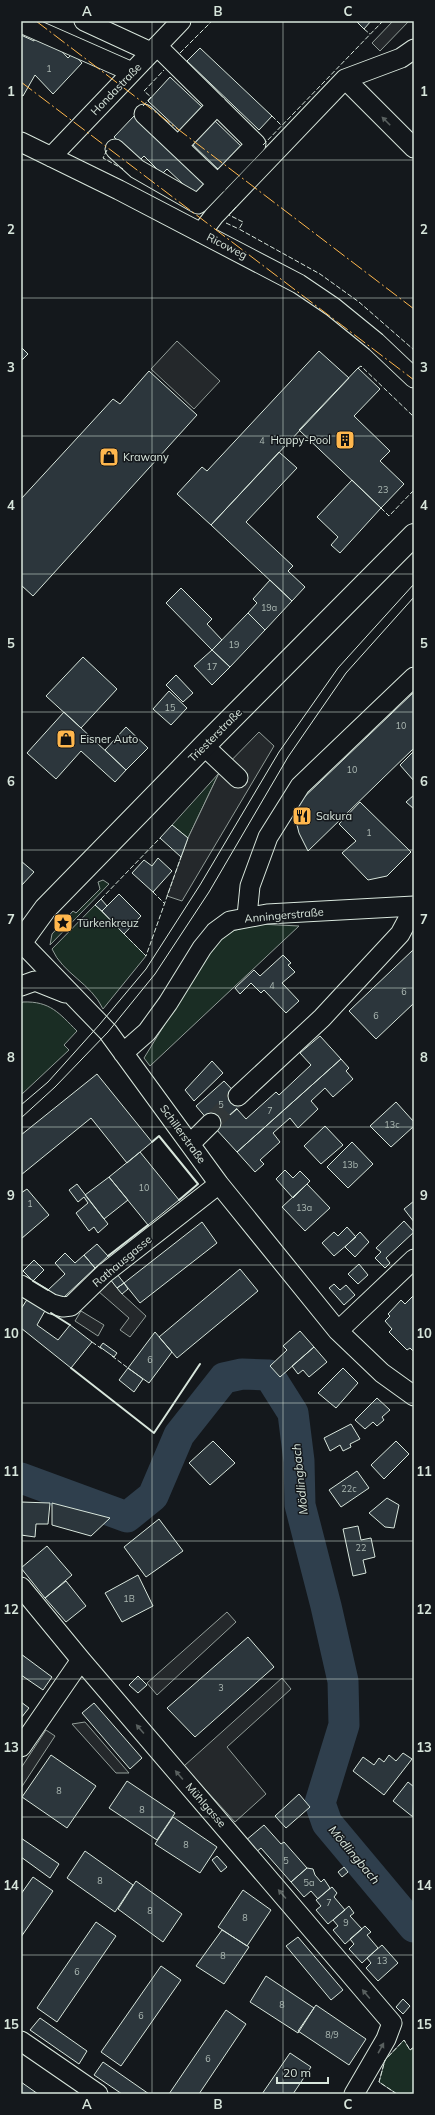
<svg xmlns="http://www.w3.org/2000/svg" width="435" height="2115" font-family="Mulish,sans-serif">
  <rect width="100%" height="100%" fill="#14181c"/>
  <path fill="#1a2d24" stroke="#939e99" d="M219 773 188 838 172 825Z
    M103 880 109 884 50 945 52 934 73 911 76 913 100 889 98 882Z
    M95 905 146 956 103 1009C91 983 63 974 52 949Z
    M259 924 299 926 150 1066 144 1058 209 952 228 932Z
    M23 1002C50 1001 59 1013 77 1031L64 1045 69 1050 21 1095V1003Z
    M404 2040 410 2050 414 2047V2094H397L379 2082 385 2060Z"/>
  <path fill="#24282b" stroke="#939e99" d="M393 21H409L380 51 372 43Z
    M177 341 220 381 194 409 151 369Z
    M259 732 274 746 182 901 167 896 188 838 219 773Z
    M110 1279 122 1294 146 1316 130 1337 120 1330 129 1318 98 1291Z
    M81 1311 104 1325 98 1336 75 1321Z
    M227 1612 236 1622 157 1695 147 1683Z
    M282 1678 291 1689 227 1747 266 1794 235 1822 184 1766Z
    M85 1722 129 1773H116L72 1724Z
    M46 1730 55 1736 21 1788V1768Z"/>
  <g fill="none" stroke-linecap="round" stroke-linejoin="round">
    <path stroke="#2f3f4d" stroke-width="31" d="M21 1478 127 1517 153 1496 179 1435 224 1378 242 1374 269 1375 293 1413 299 1461 300 1505 326 1606 343 1681 344 1725 320 1803 327 1823 414 1927"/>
  </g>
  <path fill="#2c363c" stroke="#d8e6dc" d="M356 21H371L364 29Z
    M37 32 51 40 68 58 73 53 82 63 53 94 35 75 23 96 21 95V35L34 41Z
    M200 48 272 116 259 130 187 61Z
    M170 77 202 107 180 131 148 101Z
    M134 116 208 187 198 198 167 169 162 174 144 156 139 161 114 137Z
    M212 118 244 149 221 172 190 142Z
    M21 347 28 354 21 361Z
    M319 351 349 378 211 525 177 494 202 467 207 471Z
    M358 368 380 389 354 416 390 451 380 461 404 484 381 508 299 430Z
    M149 371 197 415 33 596 21 585V499L113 399 120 404Z
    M279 452 297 468 246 522 293 566 288 571 305 587 292 601 211 525Z
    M352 480 381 508 340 553 331 545 338 537 317 517Z
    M270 580 292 601 265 630 248 613 257 603 253 599Z
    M181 588 212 619 207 624 222 640 212 650 166 603Z
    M248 613 265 630 230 667 212 650Z
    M212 650 230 667 212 685 194 666Z
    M83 657 117 689 81 728 46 696Z
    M176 675 193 693 183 702 166 685Z
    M169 691 187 708 171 725 153 709Z
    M414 692V748L308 851 299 833 296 821 298 803Z
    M64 712 126 770 115 782 81 751 56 779 27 753Z
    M126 727 148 748 126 770 105 750Z
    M414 751V781L400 765Z
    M414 795V809L406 802Z
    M360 802 411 852 387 876 368 880 342 853 356 841 339 824Z
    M172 825 188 838 181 857 160 838Z
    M158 858 172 871 153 892 132 873 144 860 152 866Z
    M21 861 34 872 21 886Z
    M119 894 141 916 124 934 102 911Z
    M101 899 107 906 102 911 95 905Z
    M414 949V1003L376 1039 349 1011Z
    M283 955 291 963 288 965 295 972 282 983 299 1001 286 1013 264 990 261 993 251 983 240 994 235 988 254 970 260 976Z
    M320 1036 341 1059 237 1152 215 1128 237 1109 246 1119 276 1092 279 1095 311 1065 300 1053Z
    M341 1059 349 1068 346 1071 353 1079 333 1097 325 1088 311 1101 318 1109 298 1128 290 1118 273 1133 280 1142 260 1160 264 1164 255 1172 237 1152Z
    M212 1061 223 1073 194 1101 185 1090Z
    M97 1074 152 1142 127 1163 91 1118 21 1175V1135Z
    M224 1081 244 1102 215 1128 196 1106Z
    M396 1102 414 1122V1126L391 1147 370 1126Z
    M325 1126 343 1145 321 1164 304 1146Z
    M352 1142 373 1164 348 1188 327 1167Z
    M140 1152 179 1200 148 1225 109 1177Z
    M285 1170 293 1178 300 1171 310 1181 293 1198 276 1179Z
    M109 1177 128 1200 104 1219 85 1195Z
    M77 1184 108 1224 98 1233 94 1227 89 1231 76 1213 88 1203 84 1197 78 1202 69 1190Z
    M307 1184 330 1208 305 1231 282 1207Z
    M27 1189 49 1215 21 1239V1193Z
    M414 1201V1222L404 1209Z
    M404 1221 414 1232 386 1258 390 1263 385 1268 375 1258 381 1252 376 1248Z
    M202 1222 217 1243 140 1303 124 1283Z
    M347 1227 356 1237 334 1256 322 1243 334 1232 338 1236Z
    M360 1232 369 1242 355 1257 345 1247Z
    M97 1244 108 1256 95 1268 84 1255Z
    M65 1253 75 1263 84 1255 95 1268 62 1299 48 1290 65 1274 55 1263Z
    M34 1260 44 1270 33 1281 23 1271Z
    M359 1264 368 1275 358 1284 348 1274Z
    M240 1269 258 1291 177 1358 159 1337Z
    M117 1274 124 1283 117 1288 110 1279Z
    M124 1283 128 1289 122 1294 117 1288Z
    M334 1284 340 1290 346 1285 355 1295 344 1305 329 1288Z
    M414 1295V1352L410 1348 407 1350 389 1332 392 1329 385 1321 390 1316 388 1314 401 1300 405 1304Z
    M28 1298 46 1309 37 1325 58 1340 70 1325 92 1342 71 1368 21 1328V1309Z
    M300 1331 314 1347 280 1377 270 1366 287 1350 283 1346Z
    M155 1332 172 1352 149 1383 128 1368Z
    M103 1343 117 1353 114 1357 100 1347Z
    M314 1347 327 1362 309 1377 303 1370 298 1374 292 1366Z
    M128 1368 143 1379 134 1392 119 1380Z
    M343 1368 358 1383 336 1408 318 1393Z
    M377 1398 390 1410 382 1417 384 1420 377 1426 373 1422 365 1429 355 1420Z
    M351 1424 360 1439 350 1444 351 1447 343 1451 340 1445 330 1451 324 1438Z
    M213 1441 235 1463 210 1485 189 1463Z
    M396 1441 409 1454 384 1479 371 1465Z
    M357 1471 369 1488 341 1507 329 1490Z
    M387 1498 399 1505 394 1528 385 1527 369 1513Z
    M21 1502 50 1503 48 1524H36L35 1537 21 1535Z
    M52 1503 110 1518 91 1536 52 1525Z
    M159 1519 183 1551 146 1577 124 1547Z
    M358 1526 361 1540 371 1538 375 1557 363 1560 366 1573 353 1576 343 1529Z
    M47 1546 72 1575 45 1598 21 1568Z
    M138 1575 153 1606 122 1622 105 1593Z
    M66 1581 86 1606 66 1622 45 1598Z
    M248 1637 274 1667 195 1737 167 1708Z
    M21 1654 52 1677 43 1690 21 1675Z
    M138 1676 147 1685 138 1693 129 1685Z
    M21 1702 29 1708 21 1718Z
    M94 1703 142 1758 130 1769 82 1713Z
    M403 1753 412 1759 384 1795 353 1771 363 1757 374 1765 379 1758 384 1762 389 1755 396 1761Z
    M51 1755 96 1786 67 1828 22 1797Z
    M127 1781 175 1813 157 1840 109 1808Z
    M408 1782 414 1787 413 1817 393 1801Z
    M299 1794 310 1807 286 1828 275 1816Z
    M173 1817 217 1847 200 1873 155 1844Z
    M264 1825 281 1844 284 1842 307 1868 291 1882 261 1848 255 1853 245 1841Z
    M21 1838 59 1864 50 1878 21 1857Z
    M85 1851 133 1885 115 1912 67 1878Z
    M217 1856 227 1867 221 1872 212 1860Z
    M344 1867 348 1872 342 1877 338 1872Z
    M307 1868 313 1869 315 1875 321 1882 324 1879 330 1888 318 1899 311 1891 304 1897 291 1882Z
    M33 1877 53 1891 21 1937V1894Z
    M136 1881 182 1914 163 1942 118 1909Z
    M332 1887 337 1893 334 1897 345 1910 328 1924 316 1910 321 1906 316 1900Z
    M243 1890 271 1910 247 1946 218 1927Z
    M349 1906 354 1913 350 1916 362 1929 345 1944 333 1930 338 1926 333 1920Z
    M96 1922 116 1936 57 2022 37 2008Z
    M365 1926 371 1932 367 1935 378 1948 362 1963 349 1949 354 1944 350 1939Z
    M222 1930 249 1947 224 1984 196 1966Z
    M298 1937 343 1990 331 2000 286 1946Z
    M382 1945 398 1963 378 1981 366 1968 371 1963 367 1958Z
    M161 1966 181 1980 121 2066 101 2052Z
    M266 1976 314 2008 298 2033 250 2002Z
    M403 1999 410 2006 403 2014 396 2007Z
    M316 2005 366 2039 349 2065 298 2031Z
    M226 2010 246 2024 199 2094H169Z
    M40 2018 87 2051 79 2064 30 2030Z
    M290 2053 311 2067 293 2094H262Z
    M103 2062 149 2094H122L94 2075Z
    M21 2082 38 2094H21Z"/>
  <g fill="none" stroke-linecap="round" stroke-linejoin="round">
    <path stroke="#313739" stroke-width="19" stroke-dasharray="19 10" stroke-linecap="butt" d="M211 1123 238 1096"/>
    <defs>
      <path id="minor" d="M84 21 151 52
        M21 23 132 72
        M345 79 414 148
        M144 114 218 184
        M21 142 119 190 299 284 333 307 376 342 414 378
        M178 146 217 105
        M115 149 137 169 198 204 256 144 157 46
        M51 157 181 21
        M201 233 214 216 345 79 401 58 414 49
        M204 746 238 778
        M247 916 250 886 268 837 300 786 414 677
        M21 942 108 1032 219 1184 338 1331 382 1373 414 1396
        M21 986 35 981 65 993
        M123 1053 147 1032 168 1003 202 948 215 932 230 921 267 914 414 906
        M238 1096 322 1018 400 934 414 908
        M190 1144 211 1123
        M21 1285 52 1304 63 1307 71 1306 105 1273 219 1184
        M338 1331 414 1259
        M21 1587 81 1660 392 2023 386 2039 354 2094
        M21 1747 81 1660
        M21 2041 98 2094"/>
      <path id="major" d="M21 942 45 909 204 746 414 535"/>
    </defs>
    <use href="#minor" stroke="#d8e6dc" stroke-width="21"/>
    <use href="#major" stroke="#d8e6dc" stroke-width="24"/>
    <use href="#minor" stroke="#14181c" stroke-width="19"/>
    <use href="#major" stroke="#14181c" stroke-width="22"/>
    <path stroke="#d8e6dc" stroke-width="1" d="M21 1105 48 1082 100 1024 146 969 200 885 279 752 338 668 414 584
      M21 1118 55 1087 108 1032 155 974 209 892 288 757 346 673 414 597"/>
    <path stroke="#d8e6dc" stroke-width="1" stroke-dasharray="5 2" stroke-linecap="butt" d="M364 29 370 34
      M180 53 212 21
      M143 106 151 97 144 91 164 70
      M272 116 281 125
      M263 145 383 21
      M107 150 103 158 123 169
      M236 207 229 215 243 222 239 229 320 274 359 302 414 350
      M226 223 239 229
      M358 368 361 366 414 417
      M381 508 389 516 414 490
      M153 892 164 903
      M101 899 160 838
      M124 934 146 956 181 857
      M92 1342 102 1349
      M112 1356 128 1368
      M397 2094 379 2082 385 2060 404 2040 410 2050 414 2047"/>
    <path stroke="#d8e6dc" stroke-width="2" d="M152 1142 159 1136 198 1184 179 1200
      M108 1256 148 1225
      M33 1281 48 1290
      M51 1313 70 1325
      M71 1368 154 1433 200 1364"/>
    <path stroke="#ffb74d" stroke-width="1" stroke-dasharray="14 3 2 3" stroke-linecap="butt" d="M36 21 414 309
      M21 82 414 380"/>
  </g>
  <defs><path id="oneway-solid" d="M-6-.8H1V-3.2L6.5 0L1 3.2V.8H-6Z"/></defs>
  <g fill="#59605f">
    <use href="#oneway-solid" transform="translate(386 121) rotate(-135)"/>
    <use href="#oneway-solid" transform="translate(140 1729) rotate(-131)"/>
    <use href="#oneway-solid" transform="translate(179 1775) rotate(-131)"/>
    <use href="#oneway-solid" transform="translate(282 1894) rotate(-131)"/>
    <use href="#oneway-solid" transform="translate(366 1994) rotate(-130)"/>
    <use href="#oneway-solid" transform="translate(381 2048) rotate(-61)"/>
  </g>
  <path fill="none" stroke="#d8e6dc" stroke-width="1" stroke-opacity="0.55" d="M152 21V2094M283 21V2094M21 160H414M21 298H414M21 436H414M21 574H414M21 712H414M21 850H414M21 988H414M21 1127H414M21 1265H414M21 1403H414M21 1541H414M21 1679H414M21 1817H414M21 1955H414"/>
  <defs>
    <symbol id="building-square" viewBox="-11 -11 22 22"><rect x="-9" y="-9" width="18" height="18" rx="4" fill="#ffb74d" stroke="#14181c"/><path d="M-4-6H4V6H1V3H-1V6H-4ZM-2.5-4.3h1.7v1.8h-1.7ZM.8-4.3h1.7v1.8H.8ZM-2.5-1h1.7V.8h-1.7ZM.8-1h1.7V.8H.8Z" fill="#111"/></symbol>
    <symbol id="shop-square" viewBox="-11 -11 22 22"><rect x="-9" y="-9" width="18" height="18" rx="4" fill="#ffb74d" stroke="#14181c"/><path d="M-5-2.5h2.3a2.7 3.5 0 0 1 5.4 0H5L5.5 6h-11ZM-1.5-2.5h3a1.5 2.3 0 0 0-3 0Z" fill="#111"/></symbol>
    <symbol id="restaurant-square" viewBox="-11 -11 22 22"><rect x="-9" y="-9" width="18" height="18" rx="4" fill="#ffb74d" stroke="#14181c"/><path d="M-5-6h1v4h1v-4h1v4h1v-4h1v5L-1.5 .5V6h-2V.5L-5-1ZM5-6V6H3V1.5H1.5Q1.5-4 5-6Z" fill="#111"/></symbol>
    <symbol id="sight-square" viewBox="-11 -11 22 22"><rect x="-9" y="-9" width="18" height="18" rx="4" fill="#ffb74d" stroke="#14181c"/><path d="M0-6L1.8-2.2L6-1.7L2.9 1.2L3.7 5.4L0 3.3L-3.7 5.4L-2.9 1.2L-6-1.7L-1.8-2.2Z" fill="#111"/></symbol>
  </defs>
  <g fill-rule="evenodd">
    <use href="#building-square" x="334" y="429" width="22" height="22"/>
    <use href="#shop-square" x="98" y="446" width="22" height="22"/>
    <use href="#shop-square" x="55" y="728" width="22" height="22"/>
    <use href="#restaurant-square" x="291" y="805" width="22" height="22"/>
    <use href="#sight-square" x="52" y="912" width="22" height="22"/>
  </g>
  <g text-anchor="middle" stroke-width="3" stroke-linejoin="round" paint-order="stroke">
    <g font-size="9" fill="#adbab4">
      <text x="49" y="72">1</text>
      <text x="262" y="444">4</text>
      <text x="383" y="493">23</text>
      <text x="269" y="611">19a</text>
      <text x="234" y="648">19</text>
      <text x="212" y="670">17</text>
      <text x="170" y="711">15</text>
      <text x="401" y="729">10</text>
      <text x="352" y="773">10</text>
      <text x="369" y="836">1</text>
      <text x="272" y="989">4</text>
      <text x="404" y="995">6</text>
      <text x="376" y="1019">6</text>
      <text x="221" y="1108">5</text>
      <text x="270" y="1114">7</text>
      <text x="392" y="1128">13c</text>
      <text x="350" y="1168">13b</text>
      <text x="144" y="1191">10</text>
      <text x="30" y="1207">1</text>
      <text x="304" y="1211">13a</text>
      <text x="150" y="1363">6</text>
      <text x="349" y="1492">22c</text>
      <text x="361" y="1551">22</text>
      <text x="129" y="1602">1B</text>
      <text x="221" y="1691">3</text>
      <text x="59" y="1794">8</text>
      <text x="142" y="1813">8</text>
      <text x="186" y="1848">8</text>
      <text x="286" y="1864">5</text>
      <text x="100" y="1884">8</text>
      <text x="309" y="1886">5a</text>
      <text x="329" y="1906">7</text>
      <text x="150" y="1914">8</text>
      <text x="245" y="1921">8</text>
      <text x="346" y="1926">9</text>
      <text x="223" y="1959">8</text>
      <text x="382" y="1964">13</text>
      <text x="77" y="1975">6</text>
      <text x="282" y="2008">8</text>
      <text x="141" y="2019">6</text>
      <text x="332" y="2038">8/9</text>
      <text x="208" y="2062">6</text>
    </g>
    <g font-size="11" fill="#d8e6dc" stroke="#14181c">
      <text transform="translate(116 89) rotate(-46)" y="4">Hondastraße</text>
      <text transform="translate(227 246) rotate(27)" y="4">Ricoweg</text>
      <text transform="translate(215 735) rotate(-45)" y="4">Triesterstraße</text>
      <text transform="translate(284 915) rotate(-5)" y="4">Anningerstraße</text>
      <text transform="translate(183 1134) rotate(54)" y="4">Schillerstraße</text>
      <text transform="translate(122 1261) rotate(-40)" y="4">Rathausgasse</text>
      <text transform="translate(206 1805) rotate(49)" y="4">Mühlgasse</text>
    </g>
    <g font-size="11" fill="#d8e6dc" stroke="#14181c" text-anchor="start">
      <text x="331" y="444" text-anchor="end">Happy-Pool</text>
      <text x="123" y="461">Krawany</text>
      <text x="80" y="743">Eisner Auto</text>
      <text x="316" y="820">Sakura</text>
      <text x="77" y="927">Türkenkreuz</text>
    </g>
    <g font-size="12" font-style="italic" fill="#d8e6dc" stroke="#14181c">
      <text transform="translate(300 1479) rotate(-96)" y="4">Mödlingbach</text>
      <text transform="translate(354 1855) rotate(50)" y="4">Mödlingbach</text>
    </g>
  </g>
  <rect width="435" height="2115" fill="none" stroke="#14181c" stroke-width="44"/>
  <path d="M277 2077v6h51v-6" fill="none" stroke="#d8e6dc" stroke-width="2"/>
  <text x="283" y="2077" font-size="12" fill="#d8e6dc" stroke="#14181c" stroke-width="3" paint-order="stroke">20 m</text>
  <rect x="22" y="22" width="391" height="2071" fill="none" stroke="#d8e6dc" stroke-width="1.5"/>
  <g font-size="13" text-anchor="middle" font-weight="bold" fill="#d8e6dc">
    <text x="87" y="16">A</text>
    <text x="218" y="16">B</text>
    <text x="348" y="16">C</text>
    <text x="11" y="96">1</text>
    <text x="424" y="96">1</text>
    <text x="11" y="234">2</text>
    <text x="424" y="234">2</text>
    <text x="11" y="372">3</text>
    <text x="424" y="372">3</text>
    <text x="11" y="510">4</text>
    <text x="424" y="510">4</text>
    <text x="11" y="648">5</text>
    <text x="424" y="648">5</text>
    <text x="11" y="786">6</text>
    <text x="424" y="786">6</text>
    <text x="11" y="924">7</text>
    <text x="424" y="924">7</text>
    <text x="11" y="1062">8</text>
    <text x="424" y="1062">8</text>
    <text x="11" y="1200">9</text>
    <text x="424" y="1200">9</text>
    <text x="11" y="1338">10</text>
    <text x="424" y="1338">10</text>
    <text x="11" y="1476">11</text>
    <text x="424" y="1476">11</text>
    <text x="11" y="1614">12</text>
    <text x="424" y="1614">12</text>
    <text x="11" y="1752">13</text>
    <text x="424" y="1752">13</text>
    <text x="11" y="1890">14</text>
    <text x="424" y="1890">14</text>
    <text x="11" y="2029">15</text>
    <text x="424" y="2029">15</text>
    <text x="87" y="2109">A</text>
    <text x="218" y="2109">B</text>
    <text x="348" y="2109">C</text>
  </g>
</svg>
